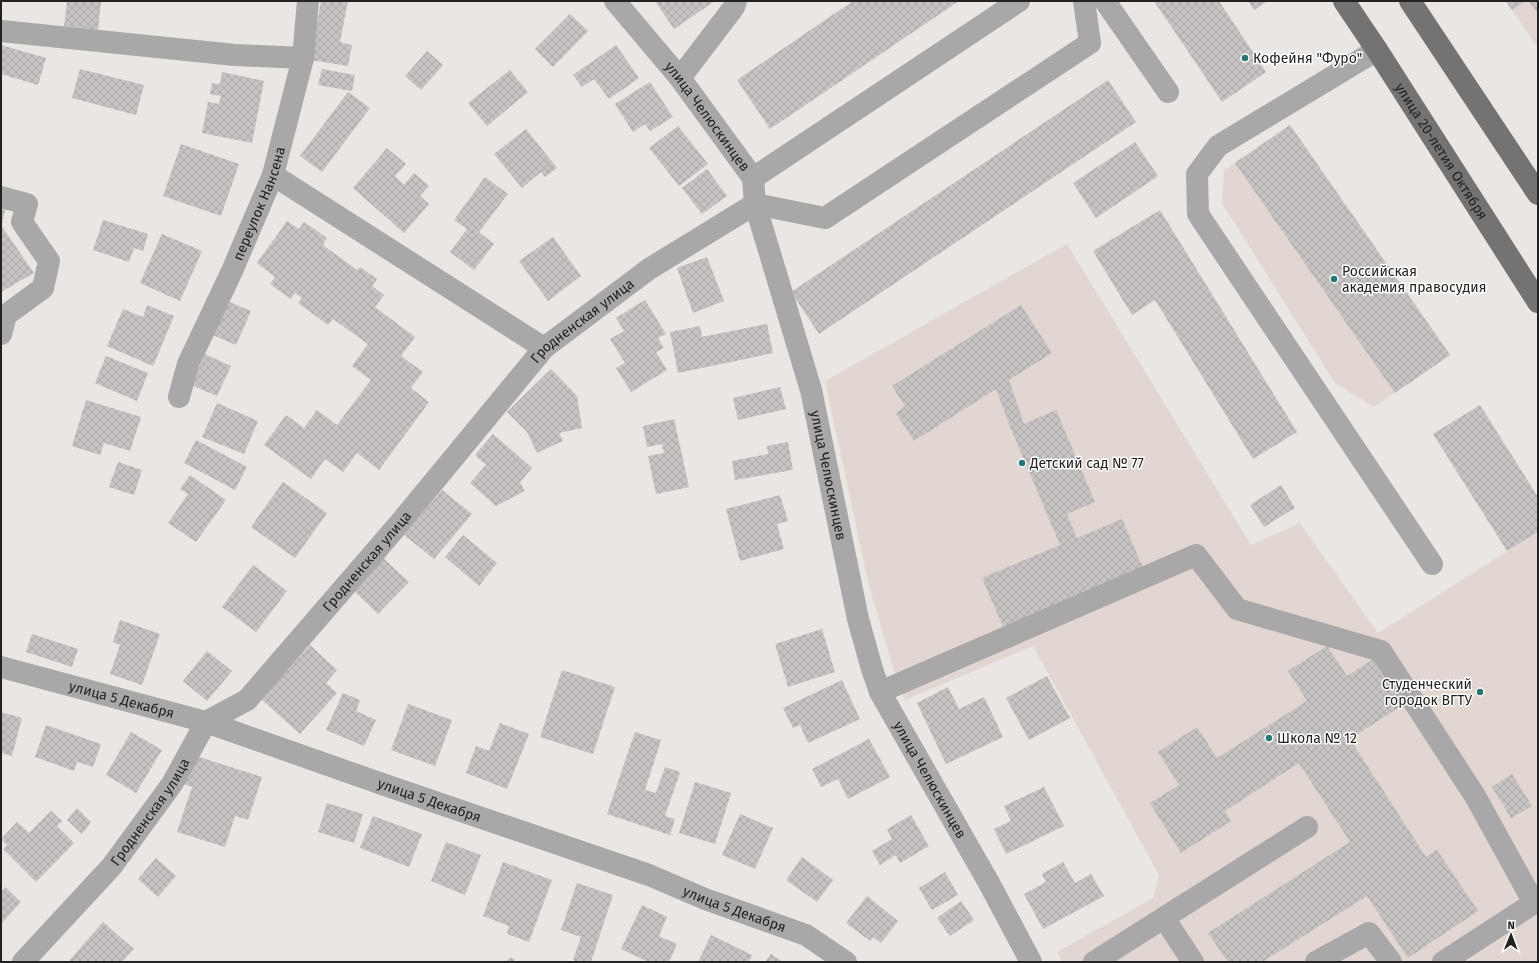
<svg xmlns="http://www.w3.org/2000/svg" width="1539" height="963" font-family="'Fira Sans',sans-serif">
  <defs>
    <pattern id="building-cross-hatch" width="8" height="8" patternUnits="userSpaceOnUse"><rect width="8" height="8" fill="#c6c3c2"/><path d="M0 0l8 8M0 8l8-8" fill="none" stroke="#aaa7a6"/></pattern>
  </defs>
  <rect width="100%" height="100%" fill="#e9e6e4"/>
  <path fill="#e1d6d1" d="M1506 1H1538V48L1512 10Z
    M1290 125 1450 355 1374 407 1335 383 1222 203 1224 170Z
    M1067 244 1251 545 1300 523 1378 633 1538 532V962H1063L1057 952 1153 898 1159 875 1033 646 905 700 900 691 869 586 825 381Z"/>
  <path fill="url(#building-cross-hatch)" d="M67 1H101L98 30 64 26Z
    M321 1H348L340 42 352 45 348 66 311 60Z
    M655 1H715L674 29Z
    M853 1H959L770 129 737 80Z
    M1154 1H1219L1266 72 1222 102Z
    M1248 1H1268L1254 10Z
    M1506 1H1525L1512 10Z
    M1529 1H1538V14Z
    M570 14 588 31 553 67 535 49Z
    M1 45 46 58 38 85 1 74Z
    M616 45 639 78 609 99 594 79 582 87 573 75Z
    M427 51 443 65 421 90 405 76Z
    M80 69 144 85 136 115 72 98Z
    M322 69 355 75 352 91 318 85Z
    M510 70 528 92 487 126 468 103Z
    M222 72 264 81 252 143 202 133 208 102 219 104 221 96 210 94 212 83 220 84Z
    M1108 80 1136 122 819 334 791 292Z
    M650 82 673 117 650 131 645 124 633 132 615 104Z
    M348 92 370 108 322 172 300 156Z
    M1290 125 1450 355 1395 393 1235 163Z
    M678 126 708 164 679 186 649 148Z
    M526 129 557 168 545 177 541 172 522 188 494 154Z
    M1135 142 1158 176 1096 218 1073 183Z
    M181 144 239 164 221 216 163 196Z
    M387 148 406 164 395 176 404 185 414 173 429 186 420 196 429 204 404 233 353 188Z
    M707 169 727 196 702 214 682 188Z
    M485 177 508 194 479 232 494 244 474 270 450 252 467 229 454 220Z
    M1 205 6 206 2 224H1Z
    M1160 210 1297 432 1253 459 1155 300 1132 315 1093 251Z
    M103 220 148 234 143 251 134 248 129 262 93 250Z
    M287 221 299 229 304 222 327 238 323 245 357 270 360 267 377 279 372 286 384 295 375 307 415 337 401 356 423 372 411 388 429 402 379 470 357 453 343 472 325 459 311 479 264 445 286 415 304 428 317 410 337 425 371 380 352 366 368 344 333 319 328 325 298 303 302 298 295 293 291 299 270 284 275 277 257 263Z
    M1 225 34 273 1 292Z
    M162 234 202 251 180 301 140 283Z
    M553 237 581 276 548 301 519 261Z
    M707 257 724 301 693 313 677 268Z
    M225 300 251 311 236 345 210 334Z
    M645 300 666 334 658 338 664 348 656 352 667 370 631 392 616 368 625 363 610 339 624 331 616 318Z
    M147 305 174 316 153 366 107 346 123 309 143 317Z
    M1021 305 1052 353 1009 380 1024 424 1056 410 1095 502 1067 514 1077 538 1122 519 1143 568 1003 627 982 578 1060 545 1011 429 996 389 914 441 896 413 905 406 892 386Z
    M767 324 773 353 678 373 670 332 700 326 702 337Z
    M205 354 231 366 217 396 191 385Z
    M106 356 148 373 137 401 95 383Z
    M551 369 577 396 582 428 559 433 563 441 537 453 527 432 507 412Z
    M780 387 786 409 738 420 733 398Z
    M86 400 141 417 130 451 104 443 100 455 72 446Z
    M217 403 258 421 244 454 202 437Z
    M1480 405 1538 497V532L1507 551 1433 434Z
    M674 419 689 487 656 494 648 456 664 453 662 444 647 447 643 426Z
    M493 434 532 468 520 482 525 491 496 506 470 483 486 465 475 455Z
    M196 440 247 467 235 490 184 463Z
    M788 442 793 470 735 480 732 461 768 454 767 446Z
    M118 462 142 470 134 495 109 487Z
    M190 475 226 500 196 542 168 523 188 494 180 489Z
    M283 482 327 513 295 558 251 527Z
    M1281 485 1295 508 1264 527 1250 505Z
    M442 490 472 514 434 559 404 535Z
    M780 495 788 521 777 524 784 549 740 561 726 509Z
    M463 535 497 563 479 586 445 557Z
    M382 557 409 582 378 614 352 589Z
    M253 565 287 591 256 632 222 607Z
    M120 620 160 634 142 685 110 674 120 645 113 642Z
    M822 629 835 672 788 687 775 644Z
    M32 634 78 649 72 667 26 652Z
    M310 645 337 670 326 683 337 693 300 734 261 699Z
    M1327 646 1347 676 1375 658 1404 704 1350 739 1426 857 1437 850 1478 911 1408 958 1367 896 1262 962H1228L1208 933 1350 842 1299 763 1225 811 1231 821 1181 853 1150 803 1179 785 1158 752 1197 727 1217 758 1307 701 1288 671Z
    M207 651 232 671 207 701 183 681Z
    M562 670 615 687 593 754 540 737Z
    M1047 676 1070 718 1029 740 1006 698Z
    M842 680 860 719 808 743 800 725 793 728 783 708Z
    M948 687 959 709 984 697 1003 737 946 764 917 703Z
    M343 693 360 700 356 711 376 720 364 746 326 730Z
    M408 704 452 720 435 766 391 750Z
    M1 712 22 718 12 756 1 753Z
    M500 723 529 734 507 789 466 773 476 746 489 751Z
    M46 725 101 744 93 767 77 762 74 771 35 757Z
    M131 732 162 750 136 793 106 775Z
    M635 732 661 740 645 790 656 793 665 767 680 772 665 816 675 819 670 835 607 814Z
    M869 739 890 777 848 799 838 779 821 787 812 769Z
    M193 755 262 777 248 820 235 816 225 847 177 832 192 787 183 784Z
    M1512 774 1532 806 1511 818 1492 787Z
    M695 782 731 793 715 844 679 833Z
    M1044 787 1064 826 1006 854 994 829 1011 821 1004 806Z
    M327 803 363 814 354 843 318 832Z
    M77 808 91 822 82 834 67 820Z
    M51 811 62 821 57 826 74 843 36 882 3 849 7 845 1 839 17 822 29 833Z
    M740 814 773 828 755 869 722 855Z
    M911 815 929 846 900 863 896 855 880 865 872 851 892 839 887 829Z
    M373 816 422 834 409 867 360 848Z
    M446 842 481 855 465 895 431 881Z
    M802 857 833 880 817 902 786 880Z
    M156 858 176 876 158 897 138 879Z
    M503 862 552 880 529 942 507 934 509 926 483 916Z
    M1063 862 1075 883 1091 874 1104 896 1043 929 1024 894 1046 882 1042 874Z
    M945 872 958 895 932 910 919 888Z
    M577 883 613 895 591 962H578L573 960 581 937 561 930Z
    M5 887 21 902 1 924V892Z
    M867 896 898 921 881 943 873 937 870 941 846 923Z
    M961 901 974 920 950 936 937 918Z
    M642 905 667 917 659 936 677 944 669 962H648L621 949Z
    M103 922 134 949 122 962H68Z
    M711 935 752 955 749 962H698Z
    M771 954 783 962H765Z
    M511 957 516 962H505Z"/>
  <g fill="none" stroke-linecap="round" stroke-linejoin="round">
    <g stroke="#a9a7a7" stroke-width="22">
      <path id="s1" d="M615 1 680 78 753 178 755 204 811 390 858 619 872 669 880 692 989 883 1031 962"/>
      <path d="M1105 1 1168 92"/>
      <path d="M1 31 235 55 303 58"/>
      <path d="M1377 50 1218 146 1197 174 1198 214 1432 564"/>
      <path d="M680 78 734 7 736 1"/>
      <path d="M273 175 544 348"/>
      <path d="M753 178 1019 1"/>
      <path d="M1 197 27 204 22 222 49 261 43 288 6 315 1 334"/>
      <path id="s2" d="M179 397 188 364 232 271 273 175 303 58 308 1"/>
      <path id="s3" d="M1 667 206 722 385 785 649 875 705 899 806 935 846 962"/>
      <path d="M880 692 1196 555 1237 609 1381 651 1475 796 1534 903 1443 962"/>
      <path d="M1164 918 1193 962"/>
      <path id="s4" d="M23 962 112 866 172 784 206 722 247 700 399 524 544 348 649 269 755 204 825 218 1090 43 1084 1"/>
      <path d="M1094 962 1307 827"/>
      <path d="M1316 962 1369 933 1391 962"/>
    </g>
    <g stroke="#757371" stroke-width="22">
      <path id="s5" d="M1344 1 1377 50 1538 302"/>
      <path d="M1410 1 1538 194"/>
    </g>
  </g>
  <g fill="#2a7576" stroke="#fff" stroke-width="1.5">
    <circle cx="1245" cy="58" r="4"/>
    <circle cx="1334" cy="279" r="4"/>
    <circle cx="1022" cy="463" r="4"/>
    <circle cx="1480" cy="692" r="4"/>
    <circle cx="1269" cy="738" r="4"/>
  </g>
  <g text-anchor="middle" stroke-width="3" stroke-linejoin="round" paint-order="stroke">
    <g font-size="14" fill="#232221" stroke="#fff" text-anchor="start">
      <text x="1253" y="63">Кофейня "Фуро"</text>
      <text x="1342" y="276">Российская<tspan x="1342" dy="16">академия правосудия</tspan></text>
      <text x="1030" y="468">Детский сад № 77</text>
      <text x="1472" y="689" text-anchor="end">Студенческий<tspan x="1472" dy="16">городок ВГТУ</tspan></text>
      <text x="1277" y="743">Школа № 12</text>
    </g>
    <g font-size="14" fill="#232221" stroke="#fff">
      <text dy="5" stroke="none"><textPath href="#s1" startOffset="148">улица Челюскинцев</textPath></text>
      <text dy="5" stroke="none"><textPath href="#s5" startOffset="179">улица 20-летия Октября</textPath></text>
      <text dy="5" stroke="none"><textPath href="#s2" startOffset="210">переулок Нансена</textPath></text>
      <text dy="5" stroke="none"><textPath href="#s4" startOffset="857">Гродненская улица</textPath></text>
      <text dy="5" stroke="none"><textPath href="#s1" startOffset="532">улица Челюскинцев</textPath></text>
      <text dy="5" stroke="none"><textPath href="#s4" startOffset="533">Гродненская улица</textPath></text>
      <text dy="5" stroke="none"><textPath href="#s3" startOffset="125">улица 5 Декабря</textPath></text>
      <text dy="5" stroke="none"><textPath href="#s1" startOffset="856">улица Челюскинцев</textPath></text>
      <text dy="5" stroke="none"><textPath href="#s3" startOffset="449">улица 5 Декабря</textPath></text>
      <text dy="5" stroke="none"><textPath href="#s4" startOffset="197">Гродненская улица</textPath></text>
      <text dy="5" stroke="none"><textPath href="#s3" startOffset="773">улица 5 Декабря</textPath></text>
    </g>
  </g>
  <rect width="1539" height="963" fill="none" stroke="#232221" stroke-width="4"/>
  <g transform="translate(1511 935) rotate(1)" stroke="#ffffff" stroke-width="3" paint-order="stroke">
  <path d="M0-3L7 15L0 10L-7 15Z" fill="#232221"/>
  <text y="-6" font-size="11" font-weight="bold" text-anchor="middle" fill="#232221">N</text>
  </g>
</svg>
